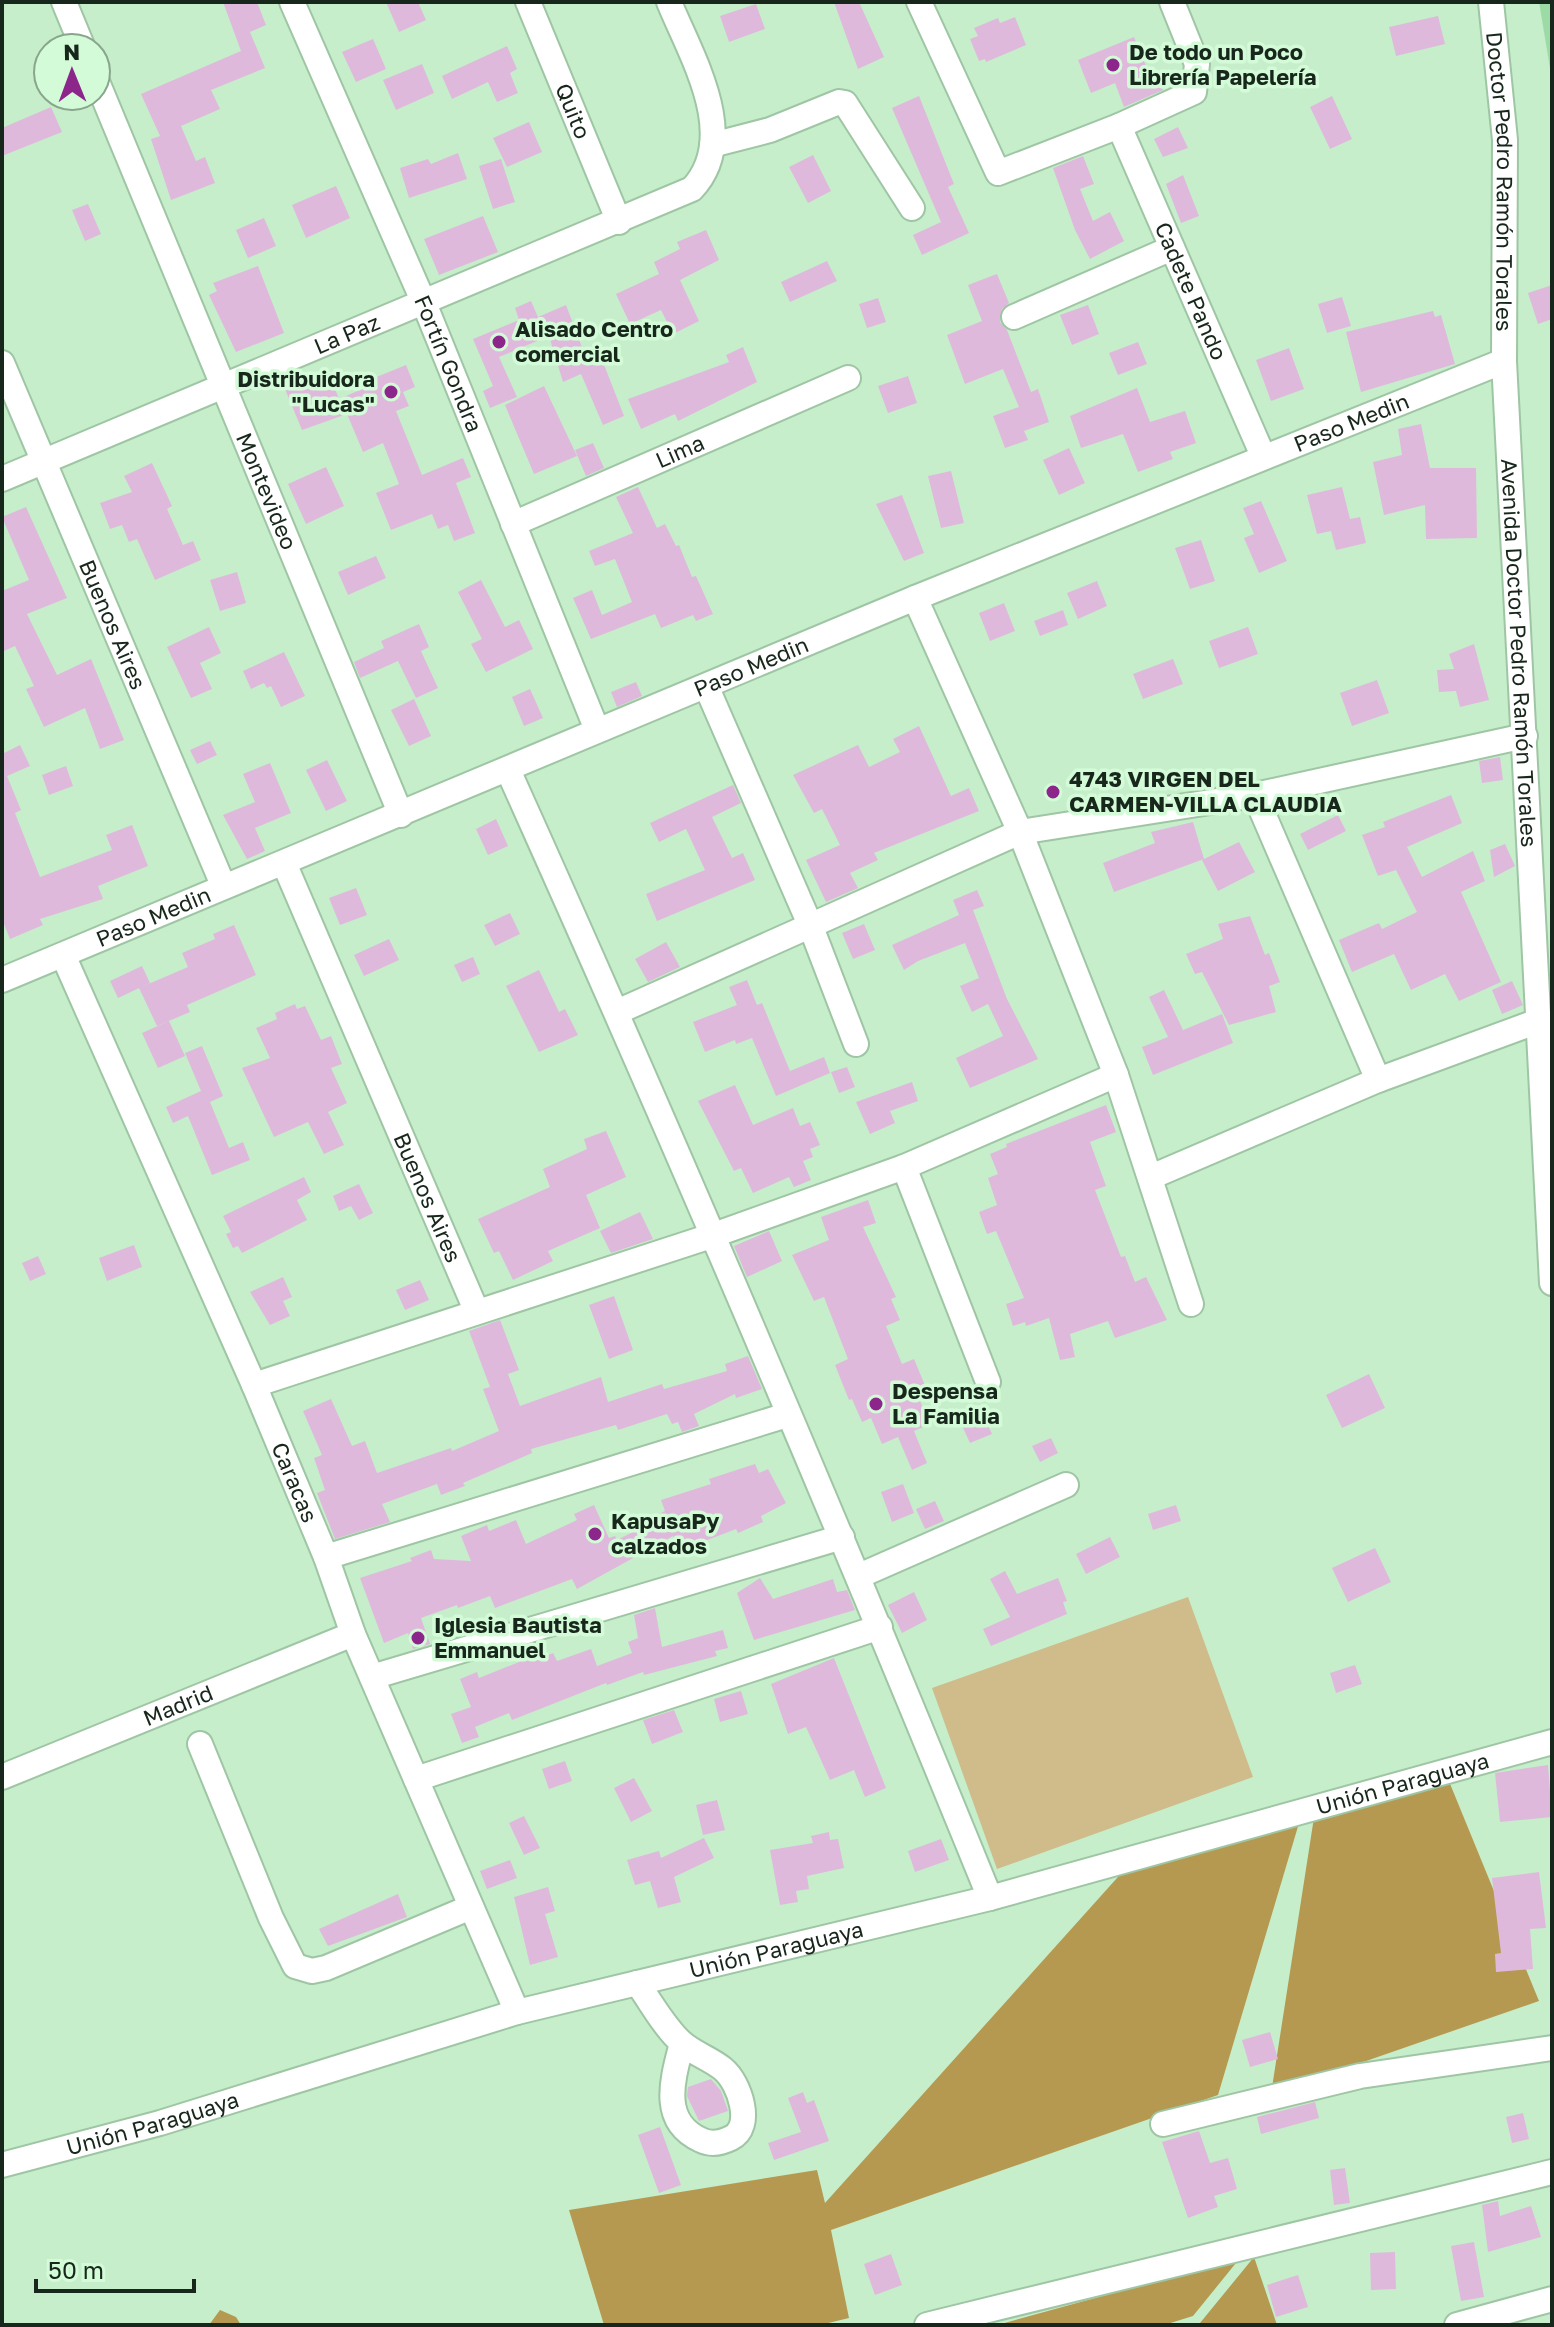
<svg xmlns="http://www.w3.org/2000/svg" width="1554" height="2327" font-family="'Golos Text',sans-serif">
  <rect width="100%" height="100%" fill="#c6eecb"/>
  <path fill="#d0bc8b" d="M1188 1597 1253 1777 997 1869 932 1688Z"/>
  <path fill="#b59950" d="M1446 1774 1539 2001 1271 2094 1315 1811Z
    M1302 1813 1218 2095 831 2230 849 2318 820 2325H604L569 2210 817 2170 825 2203 1135 1858Z
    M1254 2257 1277 2325H1195L1200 2323Z
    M1240 2258 1193 2316 1164 2325 1001 2324Z
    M220 2310 236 2317 241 2325H209Z"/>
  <path fill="#9cdba5" d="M1539 2H1552V80Z"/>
  <path fill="#dfb9dc" d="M223 2H257L266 25 250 32 265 68 211 90 220 109 181 126 196 161 205 157 215 183 171 200 151 139 160 136 141 94 241 51Z
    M386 2H418L426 20 399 32Z
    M834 2H859L884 57 858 69Z
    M756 4 765 29 729 42 720 16Z
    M1438 16 1445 44 1396 56 1389 27Z
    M1015 17 1026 45 986 62 985 59 979 61 970 39 978 36 974 28 998 18 1000 23Z
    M1134 37 1153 83 1159 80 1163 90 1124 107 1115 83 1091 93 1078 60Z
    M373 39 386 69 356 82 342 52Z
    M507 46 517 69 510 73 518 93 497 102 488 82 452 99 442 76Z
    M422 64 434 93 396 110 383 80Z
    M919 96 954 184 948 187 969 233 922 255 913 235 941 222 892 108Z
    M1332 96 1352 139 1330 149 1310 107Z
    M51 107 62 132 2 156V128Z
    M529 122 542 152 507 167 493 138Z
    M1178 127 1188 148 1163 157 1154 139Z
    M458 153 467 179 409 198 400 168 428 159 431 164Z
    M813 155 831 191 808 203 789 167Z
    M1083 156 1094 184 1080 189 1093 221 1110 212 1124 241 1090 259 1075 230 1053 168Z
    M501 159 515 202 493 209 479 166Z
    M1183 175 1199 216 1181 223 1166 184Z
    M336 186 350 218 306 238 292 205Z
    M88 204 101 234 85 241 72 210Z
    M483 216 498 252 439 275 424 239Z
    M264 218 276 246 248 258 236 230Z
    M706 230 719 260 680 280 699 321 673 334 661 310 630 324 616 294 659 274 654 262 680 249 677 242Z
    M827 261 837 281 790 302 781 282Z
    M258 266 284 333 236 352 209 295 217 291 213 283Z
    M997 274 1009 303 1002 309 1000 322 1007 330 1031 392 1038 389 1049 422 1024 431 1028 440 1005 448 993 416 1019 407 1003 369 965 384 947 335 982 321 968 285Z
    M1552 285V319L1538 324 1528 293Z
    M1342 297 1351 326 1327 333 1318 304Z
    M878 298 886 322 867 328 859 304Z
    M531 301 538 317 566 305 585 355 598 349 624 416 603 425 581 374 563 382 549 336 499 357 517 397 490 408 483 391 493 386 473 339 519 320 515 308Z
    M1088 305 1099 334 1072 345 1060 315Z
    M1433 311 1435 317 1441 315 1455 364 1361 392 1346 332Z
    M1138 342 1147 364 1118 375 1109 353Z
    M743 347 757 382 678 421 675 414 641 429 628 399 729 362 726 355Z
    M1289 348 1304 389 1271 401 1256 360Z
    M406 365 415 387 403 392 409 406 396 411 422 475 463 458 471 477 456 483 475 533 454 541 448 525 438 529 432 514 391 530 376 493 399 484 383 443 363 452 347 414 302 430 285 389 329 374 339 399 376 383 374 378Z
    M908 376 917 403 888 413 878 386Z
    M544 386 577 456 534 474 505 405Z
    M1137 388 1150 422 1185 411 1196 443 1170 452 1173 459 1138 472 1123 434 1081 448 1070 416Z
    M1421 424 1430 468H1476L1477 538 1426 539 1425 505 1384 515 1373 462 1402 455 1398 429Z
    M593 443 604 468 586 476 575 450Z
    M1069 448 1085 483 1059 495 1043 460Z
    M152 463 172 506 167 509 183 545 193 541 201 560 155 580 137 539 129 542 122 525 110 529 100 503 132 492 124 476Z
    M326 467 344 506 306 524 288 484Z
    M951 471 964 523 941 528 928 476Z
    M638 487 657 528 665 524 676 546 679 545 692 577 696 576 713 614 696 621 693 615 661 628 655 614 591 639 573 598 592 590 602 615 632 602 615 559 595 566 589 551 633 533 616 497Z
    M1342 487 1350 519 1360 517 1366 543 1336 550 1331 531 1317 534 1307 495Z
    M902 495 924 553 904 561 876 504Z
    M1261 501 1287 561 1259 573 1244 538 1254 534 1243 508Z
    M26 507 67 598 27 614 57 675 91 659 124 740 100 749 85 708 44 727 26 689 34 686 15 646 2 652V591L29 580 2 517Z
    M1201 540 1215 581 1190 589 1175 548Z
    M376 556 386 578 348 595 338 572Z
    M237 572 246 603 220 611 210 580Z
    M481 580 505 627 519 620 533 649 486 672 471 644 482 639 458 592Z
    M1097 581 1107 606 1078 619 1067 593Z
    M1004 603 1015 631 990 641 979 613Z
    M1063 610 1068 625 1040 636 1034 621Z
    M419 624 429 647 421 651 438 688 416 698 398 661 360 678 354 662 384 648 381 641Z
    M209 627 221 653 200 663 212 689 191 698 167 647Z
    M1248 627 1258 654 1219 668 1209 641Z
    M1474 644 1489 700 1460 707 1456 691 1439 692 1437 670 1454 669 1449 654Z
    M284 652 305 696 281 707 271 686 267 688 264 683 251 689 243 671Z
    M1173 659 1183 684 1143 699 1133 674Z
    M1377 680 1389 713 1352 726 1340 693Z
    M636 682 642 696 617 707 611 692Z
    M530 689 543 718 524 726 512 697Z
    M414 699 431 736 409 746 391 710Z
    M919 726 951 796 969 788 979 811 874 853 878 860 850 873 858 888 826 902 806 860 840 845 822 809 814 813 793 775 858 745 869 767 900 752 893 739Z
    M210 741 217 755 197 764 190 750Z
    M20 745 30 766 7 776 21 810 15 813 40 877 112 850 106 835 132 825 148 866 98 886 103 899 40 919 43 925 10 939 2 919V754Z
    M1500 757 1503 780 1482 783 1479 761Z
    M327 760 347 801 326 811 306 770Z
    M270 763 291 813 255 828 265 851 247 859 223 815 255 802 243 774Z
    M66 766 73 786 49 795 42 775Z
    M733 785 741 803 712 817 732 858 743 853 755 880 657 921 646 894 705 870 686 829 659 842 650 823Z
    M1451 795 1462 823 1407 847 1422 877 1473 851 1485 881 1461 892 1501 982 1459 1001 1445 974 1411 990 1394 954 1352 972 1339 940 1379 923 1382 929 1417 912 1396 870 1378 876 1362 835 1385 827 1383 822Z
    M1338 815 1346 831 1308 850 1300 834Z
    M496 819 508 846 488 855 476 829Z
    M1193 822 1204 859 1114 892 1103 863 1155 843 1151 832Z
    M1239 842 1255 872 1218 891 1202 860Z
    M1505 844 1515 866 1494 877 1490 850Z
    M356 888 367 915 340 925 329 898Z
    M977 890 984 906 973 910 1007 999 1038 1059 970 1088 956 1058 1003 1036 988 1004 972 1012 960 986 979 978 965 943 918 961 904 970 892 945 959 915 953 900Z
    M510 913 520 934 495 946 484 925Z
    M1250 916 1265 955 1269 953 1280 982 1269 986 1276 1012 1229 1025 1202 972 1195 974 1186 954 1223 939 1218 924Z
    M864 924 875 950 853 959 842 933Z
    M234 925 256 975 187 1005 190 1012 157 1026 139 988 188 967 182 953 215 939 213 934Z
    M389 939 399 960 364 976 354 955Z
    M666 942 680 967 648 982 635 959Z
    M473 957 480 974 462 982 454 965Z
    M142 966 150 983 118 998 110 981Z
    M539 970 559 1012 565 1009 578 1035 539 1052 506 986Z
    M747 980 757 1005 762 1003 790 1071 824 1057 830 1073 776 1096 752 1038 736 1044 735 1040 705 1052 693 1022 737 1005 729 987Z
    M1512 981 1523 1005 1502 1014 1492 990Z
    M1164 990 1183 1030 1222 1014 1233 1043 1153 1075 1142 1047 1168 1037 1149 997Z
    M295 1004 297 1009 305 1006 321 1040 331 1036 342 1064 331 1068 347 1103 328 1112 344 1145 324 1154 308 1122 274 1137 242 1068 270 1058 256 1028 277 1019 275 1013Z
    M169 1021 185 1056 158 1068 142 1033Z
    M202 1046 223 1096 210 1102 229 1148 243 1142 250 1160 212 1175 188 1116 173 1123 166 1107 201 1091 185 1053Z
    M847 1067 855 1087 839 1093 831 1072Z
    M912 1082 918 1101 890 1111 895 1123 870 1134 856 1102Z
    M735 1085 753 1125 793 1108 800 1126 810 1122 820 1145 810 1149 813 1157 803 1161 811 1180 794 1187 789 1177 753 1193 741 1168 734 1171 698 1101Z
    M1106 1105 1116 1132 1090 1142 1106 1186 1095 1190 1121 1257 1125 1256 1135 1282 1146 1277 1167 1320 1115 1338 1108 1321 1070 1334 1075 1357 1060 1360 1049 1318 1026 1326 1025 1322 1013 1326 1006 1304 1024 1298 996 1231 987 1234 979 1212 997 1205 988 1178 998 1174 990 1154 1007 1147 1006 1144Z
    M606 1131 626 1177 586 1195 600 1228 548 1251 553 1261 513 1280 499 1251 494 1253 478 1219 550 1187 543 1169 587 1149 584 1139Z
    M304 1177 311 1192 297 1200 307 1220 242 1253 238 1246 233 1248 226 1234 231 1232 223 1216Z
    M359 1184 373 1213 359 1220 351 1206 339 1211 333 1196Z
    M868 1200 876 1223 863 1227 896 1297 891 1299 900 1320 886 1326 902 1364 914 1359 929 1395 919 1399 930 1424 914 1431 927 1463 912 1470 898 1437 882 1444 871 1418 862 1422 852 1399 849 1400 835 1365 848 1359 824 1297 814 1301 792 1255 829 1240 821 1217Z
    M640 1212 653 1239 611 1253 600 1231Z
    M769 1231 782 1261 747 1277 734 1246Z
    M134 1245 142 1267 107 1281 99 1258Z
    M38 1256 46 1274 30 1281 22 1263Z
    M283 1277 292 1297 283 1301 290 1316 270 1325 250 1292Z
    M420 1280 429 1300 405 1310 396 1290Z
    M614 1296 633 1350 609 1359 589 1305Z
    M500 1320 519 1370 508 1374 520 1406 601 1377 608 1402 662 1384 664 1389 727 1371 725 1364 748 1356 762 1389 736 1398 735 1394 694 1414 699 1426 682 1432 678 1422 672 1424 667 1414 618 1430 616 1425 531 1449 532 1453 463 1483 465 1486 441 1495 437 1484 382 1504 390 1522 335 1539 317 1493 325 1490 314 1458 322 1455 303 1411 331 1399 352 1446 365 1441 377 1473 451 1448 452 1451 499 1431 483 1389 490 1387 469 1331Z
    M1369 1374 1385 1408 1342 1428 1326 1395Z
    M981 1410 992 1434 970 1443 959 1419Z
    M1051 1438 1058 1453 1040 1462 1032 1446Z
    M755 1464 759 1473 768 1469 786 1503 761 1516 763 1522 738 1533 736 1529 697 1544 696 1541 681 1550 673 1536 577 1589 572 1579 495 1608 490 1596 458 1608 457 1605 421 1618 430 1644 413 1649 408 1633 384 1643 360 1578 412 1561 410 1558 431 1550 434 1559 471 1561 461 1536 487 1525 489 1531 516 1520 526 1544 577 1520 574 1514 594 1505 609 1538 615 1536 617 1540 649 1524 647 1520 665 1511 661 1500 711 1484 709 1479Z
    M903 1484 914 1513 892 1522 881 1492Z
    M935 1501 944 1521 925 1529 916 1509Z
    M1176 1505 1181 1521 1153 1530 1148 1514Z
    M1110 1537 1120 1557 1086 1574 1076 1554Z
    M1375 1548 1391 1582 1348 1602 1332 1568Z
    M1005 1571 1017 1594 1058 1578 1067 1601 1063 1602 1067 1614 991 1646 983 1629 1010 1617 990 1579Z
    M760 1578 773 1599 833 1579 837 1592 847 1590 855 1610 754 1640 737 1593Z
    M914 1592 927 1620 902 1633 888 1605Z
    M655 1608 662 1647 723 1630 728 1648 715 1651 717 1656 644 1675 643 1672 607 1685 606 1683 512 1720 509 1713 475 1727 479 1737 462 1743 451 1714 471 1707 460 1679 477 1672 479 1678 534 1656 535 1660 553 1653 557 1661 591 1649 597 1666 632 1653 628 1642 638 1638 634 1615Z
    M834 1658 886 1788 865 1797 854 1770 830 1780 806 1727 788 1734 771 1684Z
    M1355 1665 1362 1684 1336 1693 1330 1673Z
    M741 1691 748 1714 720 1722 714 1699Z
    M674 1710 683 1732 652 1744 643 1720Z
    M565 1761 572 1781 549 1789 542 1769Z
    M1548 1765 1552 1817 1500 1822 1495 1773Z
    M634 1778 652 1811 631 1822 614 1788Z
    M717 1800 725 1830 703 1835 696 1805Z
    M524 1816 540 1848 524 1855 509 1823Z
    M829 1832 830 1840 838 1839 844 1868 807 1876 809 1889 796 1891 798 1902 780 1905 770 1850 813 1843 811 1836Z
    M704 1838 714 1858 674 1877 681 1902 658 1908 650 1881 635 1885 627 1860 659 1851 661 1858Z
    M941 1839 949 1860 915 1872 908 1851Z
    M510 1860 517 1878 487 1889 480 1871Z
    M1539 1872 1546 1928 1530 1929 1533 1969 1496 1972 1495 1954 1501 1953 1492 1878Z
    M548 1887 555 1911 545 1914 558 1957 530 1965 514 1897Z
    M398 1894 407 1917 328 1946 319 1929Z
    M1270 2032 1278 2059 1250 2067 1242 2040Z
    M711 2079 721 2091 728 2111 699 2121 687 2096 688 2087Z
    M803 2092 807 2103 814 2100 829 2141 774 2160 768 2143 801 2132 788 2098Z
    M1315 2102 1319 2118 1261 2134 1257 2117Z
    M1523 2113 1529 2139 1512 2143 1506 2117Z
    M660 2127 681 2185 659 2193 638 2135Z
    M1199 2131 1210 2163 1228 2158 1237 2189 1214 2196 1218 2207 1188 2218 1162 2142Z
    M1345 2168 1350 2203 1334 2205 1330 2170Z
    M1498 2201 1500 2216 1531 2206 1541 2237 1488 2252 1482 2205Z
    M1474 2242 1484 2297 1461 2301 1451 2246Z
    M1395 2252 1396 2289 1371 2290 1370 2253Z
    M891 2254 902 2285 875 2295 864 2264Z
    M1298 2275 1308 2307 1276 2317 1267 2285Z"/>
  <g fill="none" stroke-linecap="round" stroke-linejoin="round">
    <defs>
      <g id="minor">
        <path d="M64 2 83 48"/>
        <path id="s1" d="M292 2 424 303 597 730"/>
        <path id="s2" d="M528 2 619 222"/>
        <path d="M919 2 998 173 1119 126 1194 92 1197 64 1172 2"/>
        <path id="s3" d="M1491 2 1505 140 1504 361 1552 1283"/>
        <path id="s4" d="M96 79 401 815"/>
        <path id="s5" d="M1119 126 1263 456"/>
        <path d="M712 145 770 130 839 102 845 103 912 208"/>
        <path d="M1014 317 1172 248"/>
        <path id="s6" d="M2 363 223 885"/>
        <path id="s7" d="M2 479 692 189C741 137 691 56 669 2"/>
        <path id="s8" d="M513 524 848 378"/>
        <path d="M915 598 1020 832 1116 1075 1191 1304"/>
        <path d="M707 688 811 927 856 1044"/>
        <path d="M508 770C676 1143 836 1520 990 1898"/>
        <path d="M1255 795 1378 1080"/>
        <path id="s9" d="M284 863 476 1310"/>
        <path id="s10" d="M63 955 254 1385 326 1557 353 1634 517 2012"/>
        <path id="s11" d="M2 980 915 598 1504 361"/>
        <path d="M617 1012 1020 832 1255 795 1525 736"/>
        <path d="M904 1167 988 1382"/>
        <path d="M1151 1177 1378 1080 1541 1020"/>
        <path d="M254 1385 711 1236 904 1167 1116 1075"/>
        <path d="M326 1557 787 1415"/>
        <path d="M859 1576 1066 1485"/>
        <path d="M372 1677 842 1537"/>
        <path d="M200 1744 271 1918 295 1966 312 1971 326 1968 471 1907"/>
        <path id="s12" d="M2 1777 353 1634"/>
        <path d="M416 1779 880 1627"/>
        <path d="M637 1983C651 2002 664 2027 682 2043 693 2053 711 2059 723 2069 740 2083 754 2127 731 2138 721 2143 711 2145 701 2140 659 2121 673 2078 682 2043"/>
        <path d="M1163 2124 1360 2076 1552 2048"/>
        <path id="s13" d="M2 2165 160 2123 517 2012 990 1898 1552 1742"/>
        <path d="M927 2325 1552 2172"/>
        <path d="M1457 2325 1552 2299"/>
      </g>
    </defs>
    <use href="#minor" stroke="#9fc6a4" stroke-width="28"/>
    <use href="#minor" stroke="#fff" stroke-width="24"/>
  </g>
  <g fill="#8d268b" stroke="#d3fbd8" stroke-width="3">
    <circle cx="1113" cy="65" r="8"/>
    <circle cx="499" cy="342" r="8"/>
    <circle cx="391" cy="392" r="8"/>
    <circle cx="1053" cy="792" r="8"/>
    <circle cx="876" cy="1404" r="8"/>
    <circle cx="595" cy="1534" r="8"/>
    <circle cx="418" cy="1638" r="8"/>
  </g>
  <g text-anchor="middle" stroke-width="7" stroke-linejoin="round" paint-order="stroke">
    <g font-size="22" font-weight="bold" fill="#18271b" stroke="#d3fbd8" text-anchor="start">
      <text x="1129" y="60">De todo un Poco<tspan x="1129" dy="25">Librería Papelería</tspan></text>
      <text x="515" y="337">Alisado Centro<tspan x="515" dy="25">comercial</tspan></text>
      <text x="375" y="387" text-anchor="end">Distribuidora<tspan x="375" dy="25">"Lucas"</tspan></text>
      <text x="1069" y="787">4743 VIRGEN DEL<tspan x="1069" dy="25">CARMEN-VILLA CLAUDIA</tspan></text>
      <text x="892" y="1399">Despensa<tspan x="892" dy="25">La Familia</tspan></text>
      <text x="611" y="1529">KapusaPy<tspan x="611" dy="25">calzados</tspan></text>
      <text x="434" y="1633">Iglesia Bautista<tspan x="434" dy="25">Emmanuel</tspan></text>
    </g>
    <g font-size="22" fill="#18271b" stroke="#d3fbd8">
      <text dy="8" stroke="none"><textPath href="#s2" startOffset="118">Quito</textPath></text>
      <text dy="8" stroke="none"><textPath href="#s3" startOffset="180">Doctor Pedro Ramón Torales</textPath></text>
      <text dy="8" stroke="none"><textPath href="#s5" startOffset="180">Cadete Pando</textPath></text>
      <text dy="8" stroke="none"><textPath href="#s7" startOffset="374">La Paz</textPath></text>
      <text dy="8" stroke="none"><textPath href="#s1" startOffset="394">Fortín Gondra</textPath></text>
      <text dy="8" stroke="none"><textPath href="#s11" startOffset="1460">Paso Medin</textPath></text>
      <text dy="8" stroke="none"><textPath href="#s8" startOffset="182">Lima</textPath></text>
      <text dy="8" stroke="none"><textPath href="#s4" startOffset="446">Montevideo</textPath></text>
      <text dy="8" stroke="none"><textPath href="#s6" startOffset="284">Buenos Aires</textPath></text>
      <text dy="8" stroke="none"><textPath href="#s3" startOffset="652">Avenida Doctor Pedro Ramón Torales</textPath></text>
      <text dy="8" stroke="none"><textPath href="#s11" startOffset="812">Paso Medin</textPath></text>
      <text dy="8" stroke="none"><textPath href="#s11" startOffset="164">Paso Medin</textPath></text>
      <text dy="8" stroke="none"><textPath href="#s9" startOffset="364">Buenos Aires</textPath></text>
      <text dy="8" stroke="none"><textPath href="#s10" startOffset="576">Caracas</textPath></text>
      <text dy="8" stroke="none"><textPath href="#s12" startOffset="190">Madrid</textPath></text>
      <text dy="8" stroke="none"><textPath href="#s13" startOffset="1452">Unión Paraguaya</textPath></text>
      <text dy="8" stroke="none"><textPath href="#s13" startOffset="804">Unión Paraguaya</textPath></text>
      <text dy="8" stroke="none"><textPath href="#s13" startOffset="156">Unión Paraguaya</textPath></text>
    </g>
  </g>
  <rect width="1554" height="2327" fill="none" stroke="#18271b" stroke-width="8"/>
  <g transform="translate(72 72) rotate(359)"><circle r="38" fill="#d3fbd8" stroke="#88a68c" stroke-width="2"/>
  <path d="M0-6L14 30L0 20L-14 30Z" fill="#8d268b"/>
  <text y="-12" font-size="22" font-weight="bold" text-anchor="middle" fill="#18271b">N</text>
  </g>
  <path d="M36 2279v12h158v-12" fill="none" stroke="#18271b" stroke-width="4"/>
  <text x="48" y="2279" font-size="24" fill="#18271b" stroke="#d3fbd8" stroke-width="6" paint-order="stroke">50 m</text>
</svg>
